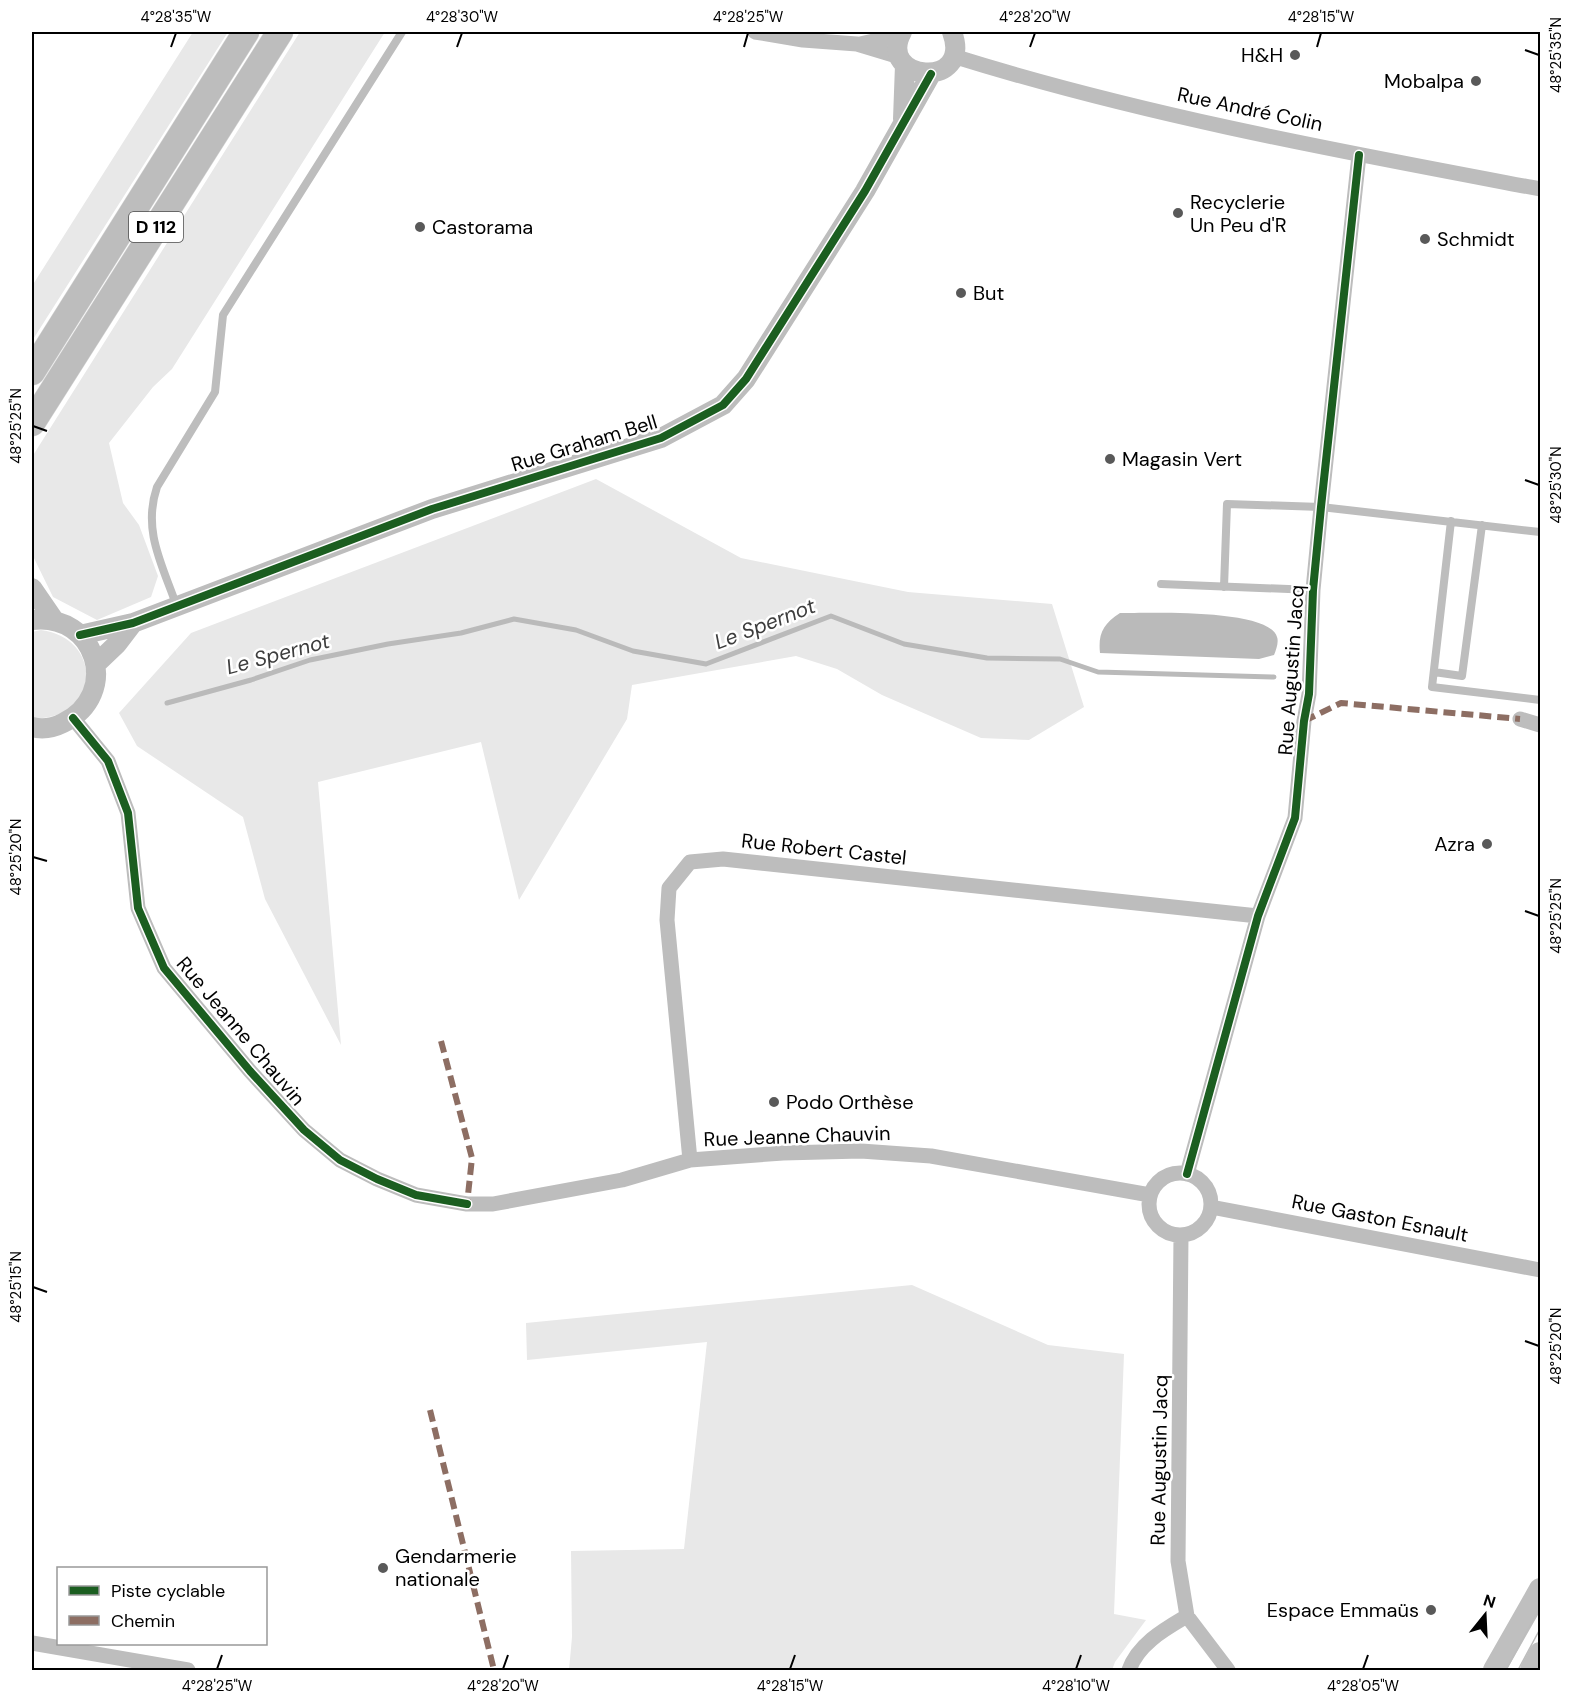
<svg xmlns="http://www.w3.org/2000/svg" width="1572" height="1702" font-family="'DM Sans',sans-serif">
  <rect width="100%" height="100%" fill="#fff"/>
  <path fill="#e8e8e8" d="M193 32H228L32 341V286Z
    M300 32H385L172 369 153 387 109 443 123 503 139 525 158 576 151 597 97 620 53 597 32 554V457Z
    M596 479 741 558 908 592 1052 604 1084 707 1029 740 981 738 882 695 837 669 796 656 632 685 627 719 519 900 481 742 318 782 341 1045 265 899 243 817 137 746 119 713 191 633Z
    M41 630C106 639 99 722 32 718V632Z
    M912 1285 1048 1345 1124 1354 1114 1614 1146 1620 1115 1662 1112 1670H569L572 1637 571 1551 684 1549 707 1342 527 1360 526 1323Z"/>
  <path fill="#bababa" d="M1120 613C1146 613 1269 608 1277 637 1279 642 1276 650 1274 655L1259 659 1100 653C1098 634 1103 624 1120 613Z"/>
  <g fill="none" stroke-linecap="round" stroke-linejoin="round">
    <path stroke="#bababa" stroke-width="5" d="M167 703 251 680 310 660 388 644 461 633 514 619 576 630 633 651 706 664 831 616 904 644 987 658 1060 659 1098 672 1274 677"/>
    <defs>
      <path id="trunk" d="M32 372 246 32
        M32 423 280 32"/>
    </defs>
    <use href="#trunk" stroke="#dbdbdb" stroke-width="27"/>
    <path stroke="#bdbdbd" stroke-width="8" d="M1451 521 1432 687 1540 700
      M1161 584 1313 590
      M1224 587 1227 504 1321 507 1540 532
      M177 607C163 566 142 531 157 487L215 392 223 315 402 32
      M1434 672 1462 676 1482 525"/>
    <path stroke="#bdbdbd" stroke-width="15" d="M755 32 803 40 857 44 900 57
      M860 44 900 35
      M953 56C1145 116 1344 152 1540 189
      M73 718 108 761 128 813 138 908 164 968 250 1071 304 1130 340 1160 377 1179 416 1195 467 1204H493L622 1180 690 1160 783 1153 861 1151 931 1156 1150 1195
      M1520 719 1540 725
      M690 1160 667 920 669 888 690 862 723 859 1258 916
      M1149 1204a31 31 0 1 1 62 0a31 31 0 1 1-62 0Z
      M1187 1174 1258 916 1295 818 1304 721 1309 694 1313 590 1321 507 1359 155
      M1211 1207 1540 1270
      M1181 1235 1178 1561 1187 1616 1228 1670
      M32 1643 188 1670
      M1129 1670C1138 1644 1165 1629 1187 1616"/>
    <path stroke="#bdbdbd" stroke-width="20" d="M902 32C875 81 974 91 952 32
      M903 119 905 65
      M32 588 54 620
      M32 620C96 612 122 694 63 723 53 728 43 730 32 727
      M80 635 133 623 432 509 661 438 723 405 746 379 865 191 931 74
      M96 664 117 644 133 623"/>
    <path stroke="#bfbfbf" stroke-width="22" d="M1494 1670 1540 1589
      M1531 1670 1540 1653"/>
    <use href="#trunk" stroke="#bdbdbd" stroke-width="26"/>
    <path stroke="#bdbdbd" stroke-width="1.5" d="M1506 1670 1540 1607
      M1518 1670 1540 1629"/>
    <path stroke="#8d6e63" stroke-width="6" stroke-dasharray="12 6" stroke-linecap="butt" d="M1304 721 1341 703 1520 719
      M441 1041 472 1158 467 1204
      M430 1410 494 1670"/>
    <defs>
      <path id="cycleway" d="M80 635 133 623 432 509 661 438 723 405 746 379 865 191 931 74
        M73 718 108 761 128 813 138 908 164 968 250 1071 304 1130 340 1160 377 1179 416 1195 467 1204
        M1187 1174 1258 916 1295 818 1304 721 1309 694 1313 590 1321 507 1359 155"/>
    </defs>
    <use href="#cycleway" stroke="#fff" stroke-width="11"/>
    <use href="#cycleway" stroke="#1b5e20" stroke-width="8"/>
  </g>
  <path fill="none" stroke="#000" stroke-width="2" d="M171 47 176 33M457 47 462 33M744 47 748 33M1030 47 1035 33M1317 47 1321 33M1525 50 1539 55M33 426 47 431M1525 480 1539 485M33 857 47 861M1525 911 1539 916M33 1287 47 1292M1525 1341 1539 1346M217 1669 222 1655M503 1669 508 1655M790 1669 795 1655M1076 1669 1081 1655M1363 1669 1368 1655"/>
  <g fill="#595959" stroke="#fff" stroke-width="2">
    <circle cx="1295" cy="55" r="6"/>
    <circle cx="1476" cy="81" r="6"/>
    <circle cx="1178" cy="213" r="6"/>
    <circle cx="420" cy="227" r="6"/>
    <circle cx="1425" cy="239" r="6"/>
    <circle cx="961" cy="293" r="6"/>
    <circle cx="1110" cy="459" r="6"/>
    <circle cx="1487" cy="844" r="6"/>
    <circle cx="774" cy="1102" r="6"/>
    <circle cx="383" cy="1568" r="6"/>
    <circle cx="1431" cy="1610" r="6"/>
  </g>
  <g text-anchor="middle" stroke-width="5" stroke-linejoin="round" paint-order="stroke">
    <rect fill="#fff" stroke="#4c4c4c" stroke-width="1.5" x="129" y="212" width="54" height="30" rx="4.5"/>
    <g font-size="18" font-weight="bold" fill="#000">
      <text x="156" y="233">D 112</text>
    </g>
    <g font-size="20" fill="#000" stroke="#fff" text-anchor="start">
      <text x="1283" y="62" text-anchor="end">H&amp;H</text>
      <text x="1464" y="88" text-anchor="end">Mobalpa</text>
      <text x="1190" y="209">Recyclerie<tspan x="1190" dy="23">Un Peu d'R</tspan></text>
      <text x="432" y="234">Castorama</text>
      <text x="1437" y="246">Schmidt</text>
      <text x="973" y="300">But</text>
      <text x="1122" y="466">Magasin Vert</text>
      <text x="1475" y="851" text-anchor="end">Azra</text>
      <text x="786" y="1109">Podo Orthèse</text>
      <text x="395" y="1563">Gendarmerie<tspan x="395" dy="23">nationale</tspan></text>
      <text x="1419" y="1617" text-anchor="end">Espace Emmaüs</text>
    </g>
    <g font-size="20" fill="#000" stroke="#fff">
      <text transform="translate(1250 109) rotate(12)" y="7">Rue André Colin</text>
      <text transform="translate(584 443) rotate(-17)" y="7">Rue Graham Bell</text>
      <text transform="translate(1291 670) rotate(-86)" y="7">Rue Augustin Jacq</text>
      <text transform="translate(824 849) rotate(6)" y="7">Rue Robert Castel</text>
      <text transform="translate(241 1031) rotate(50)" y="7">Rue Jeanne Chauvin</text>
      <text transform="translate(797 1136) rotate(-2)" y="7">Rue Jeanne Chauvin</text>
      <text transform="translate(1380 1218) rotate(11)" y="7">Rue Gaston Esnault</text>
      <text transform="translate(1159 1460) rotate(-89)" y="7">Rue Augustin Jacq</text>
    </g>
    <g font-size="21" font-style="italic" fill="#3d3d3d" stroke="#fff">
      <text transform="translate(765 624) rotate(-21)" y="7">Le Spernot</text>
      <text transform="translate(278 654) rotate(-15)" y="7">Le Spernot</text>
    </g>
  </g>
  <rect width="1572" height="1702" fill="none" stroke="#ffffff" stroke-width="66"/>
  <rect x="57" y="1567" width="210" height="78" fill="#ffffff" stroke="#999999" stroke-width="1.5"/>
  <rect x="69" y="1586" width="30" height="9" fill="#1b5e20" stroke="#999999" stroke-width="1.5"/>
  <text x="111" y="1597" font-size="18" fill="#000000">Piste cyclable</text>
  <rect x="69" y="1616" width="30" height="9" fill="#8d6e63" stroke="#999999" stroke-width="1.5"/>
  <text x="111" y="1627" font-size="18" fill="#000000">Chemin</text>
  <g transform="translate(1485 1615) rotate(18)" stroke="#ffffff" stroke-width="4.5" paint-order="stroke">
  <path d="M0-4.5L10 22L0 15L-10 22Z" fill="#000000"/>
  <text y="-9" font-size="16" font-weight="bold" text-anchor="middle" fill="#000000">N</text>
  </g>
  <rect x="33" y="33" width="1506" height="1636" fill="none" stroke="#000" stroke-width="2"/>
  <g font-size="15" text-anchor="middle" fill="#000">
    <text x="176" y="22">4°28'35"W</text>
    <text x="462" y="22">4°28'30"W</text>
    <text x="748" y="22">4°28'25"W</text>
    <text x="1035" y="22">4°28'20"W</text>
    <text x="1321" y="22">4°28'15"W</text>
    <text transform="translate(1556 55) rotate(-90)" y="5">48°25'35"N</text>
    <text transform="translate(16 426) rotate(-90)" y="5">48°25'25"N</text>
    <text transform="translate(1556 485) rotate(-90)" y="5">48°25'30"N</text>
    <text transform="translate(16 857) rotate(-90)" y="5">48°25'20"N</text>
    <text transform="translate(1556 916) rotate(-90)" y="5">48°25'25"N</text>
    <text transform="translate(16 1287) rotate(-90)" y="5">48°25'15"N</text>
    <text transform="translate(1556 1346) rotate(-90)" y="5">48°25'20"N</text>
    <text x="217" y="1691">4°28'25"W</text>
    <text x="503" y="1691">4°28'20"W</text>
    <text x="790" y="1691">4°28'15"W</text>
    <text x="1076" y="1691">4°28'10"W</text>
    <text x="1363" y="1691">4°28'05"W</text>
  </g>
</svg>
